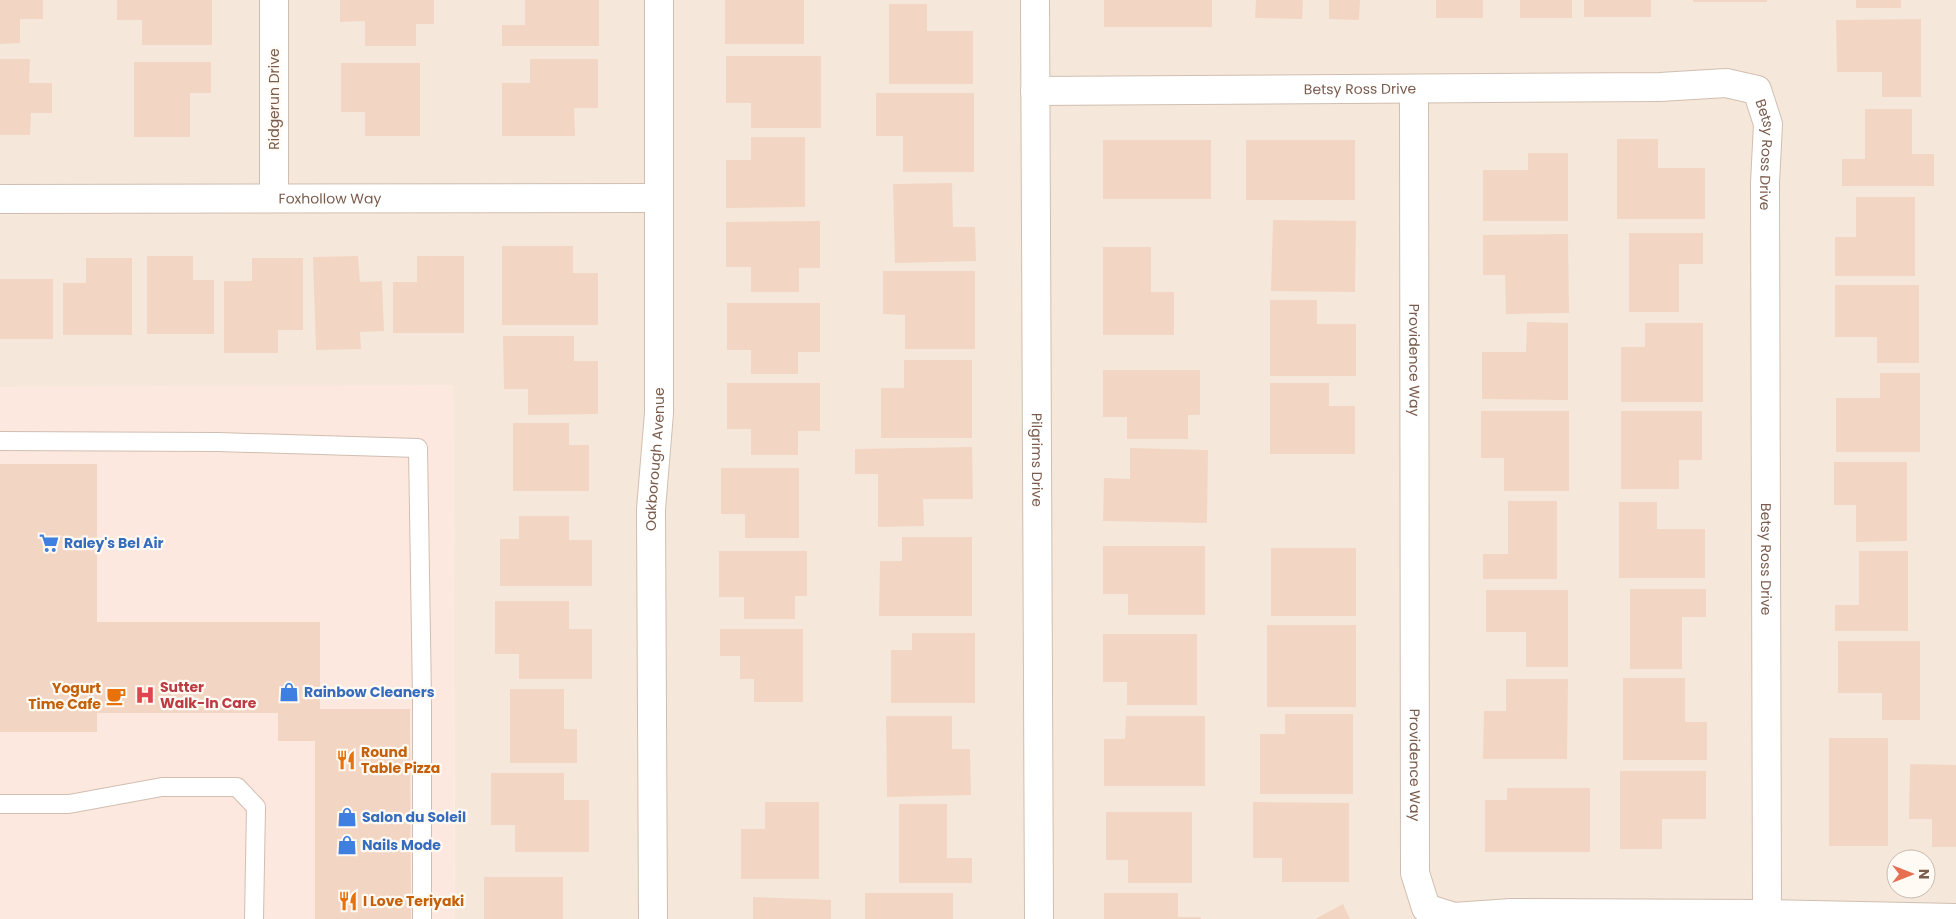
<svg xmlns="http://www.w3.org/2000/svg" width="1956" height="919" font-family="Poppins,sans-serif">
  <rect width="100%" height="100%" fill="#fdf6ec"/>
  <path fill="#f5e8da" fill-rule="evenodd" d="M0 0H1956V919H455L453 386 0 387ZM1896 859H1926V889H1896Z"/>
  <path fill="#fde8e0" d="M453 385 455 919H0V387Z"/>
  <path fill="#f3d5c3" d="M0 0H43V19H20V43L0 44Z
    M117 0H212V45H142V20H117Z
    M340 0H434V24H416V46H365V21L340 22Z
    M525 0H599V46H502V25H525Z
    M725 0H804V44H725Z
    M1104 0H1212V27H1104Z
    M1256 0H1303L1302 19 1255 18Z
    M1329 0H1360L1359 20 1329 19Z
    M1436 0H1483V18H1436Z
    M1520 0H1572V18H1520Z
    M1584 0H1651V17H1584Z
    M1693 0H1767V2H1693Z
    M1856 0H1901V8H1856Z
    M889 4H927V31H973V84H889Z
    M1921 19V97H1882V72H1837L1836 20Z
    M726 56H821V128H751V103H726Z
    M0 59H30L29 83H52V113H31L30 135H0Z
    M530 59H598V108H574L575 136H502V83H530Z
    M134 62H211V93H190V137H134Z
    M341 63H420V136H365V112H341Z
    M876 93H974V172H903V136H876Z
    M1865 109H1912V154H1934V186H1842V159H1865Z
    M751 137H805V207L726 208V160H751Z
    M1617 139H1658V168H1705V219H1617Z
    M1103 140H1211V199H1103Z
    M1246 140H1355V200H1246Z
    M1528 153H1568V221H1483V170H1528Z
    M952 183 953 227H975L976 261 895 263 893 184Z
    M1856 197H1915V276H1835V237H1856Z
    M1273 220 1356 221 1355 292 1271 291Z
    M820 221V268H799V292H751V267H726V222Z
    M1629 233H1703V264H1679V312H1629Z
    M1568 234 1569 313 1506 314 1505 275H1483V235Z
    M502 246H573V273H598V325H502Z
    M1103 247H1151V292H1174V335H1103Z
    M147 256H193V280H214V334H147Z
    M358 256 360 282 382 281 384 331 360 332 361 349 316 350 313 257Z
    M417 256H464V333H393V282H417Z
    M86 258H132V335H63V283H86Z
    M252 258H303V330H278V353H224V281H252Z
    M883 271H975V349H905V315L883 314Z
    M0 279H53V339H0Z
    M1835 285H1919V363H1877V337H1835Z
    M1270 300H1317V324H1356V376H1270Z
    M727 303H820V352H798V374H751V350H727Z
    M1527 322 1568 323V400L1482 399V352H1526Z
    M1645 323H1703V402H1621V347H1645Z
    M503 336H574V361H598V414L528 415V389H504Z
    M904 360H972V438H881V388H904Z
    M1103 370H1200V415H1188V439H1127V417H1103Z
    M1880 373H1920V452H1836V398H1880Z
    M727 383H820V431H798V455H751V429H727Z
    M1270 383H1329V406H1355V454H1270Z
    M1481 411H1569V491H1504V458H1481Z
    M1621 411H1702V460H1679V489H1621Z
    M513 423H569V445H589V491H513Z
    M972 447 973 499H923L924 526 878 527V474H855V449Z
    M1130 448 1208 450 1207 523 1103 521 1104 478 1130 479Z
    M1834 462H1907V541L1856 542V505H1834Z
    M0 464H97V622H320V709H410L411 919H315V741H278V713H97V732H0Z
    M721 468H799V538H745V514H721Z
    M1508 501H1557V579H1483V554H1508Z
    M1619 502H1657V529H1705V578H1619Z
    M519 516H569V540H592V586H500V539H519Z
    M902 537H972V616H879L880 561H902Z
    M1103 546H1205V615H1128V594H1103Z
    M1271 548H1356V616H1271Z
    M719 551H807V596H795V619H744V597H719Z
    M1859 551H1908V631H1835V605H1859Z
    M1630 589H1706V617H1682V669H1630Z
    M1486 590H1568V667H1526V632H1486Z
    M495 601H569V629H592V679H519V654H495Z
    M1267 625H1356V707H1267Z
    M720 629H803V702H754V679H740V656H720Z
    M912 633H975V703H891V650H912Z
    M1103 634H1197V705H1127V682H1103Z
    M1838 641H1920V720H1882V693H1838Z
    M1623 678H1685V722H1707V760H1623Z
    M1506 679H1568L1567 759H1483L1484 711H1506Z
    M510 689H564V729H577V763H510Z
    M1285 714H1353V794H1260V734H1285Z
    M886 716H952V749H970L971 795 887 797Z
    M1126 716H1205V786H1104V739H1125Z
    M1829 738H1888V846H1829Z
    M1910 764 1956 765V847H1932V819H1909Z
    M1620 771H1706V819H1662V849H1620Z
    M491 773H564V800H589V852H515V825H491Z
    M1507 788H1590V852H1485V800H1507Z
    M765 802H819V879H741V829H765Z
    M1253 802 1349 803V882H1282V858H1253Z
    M899 804H947V858H972V883H899Z
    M1106 812H1192V883H1128V860H1106Z
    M484 877H563V919H484Z
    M865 893H953V919H865Z
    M1104 893H1178V917H1201V919H1104Z
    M753 897 831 900V919H753Z
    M1343 904 1350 919H1315Z"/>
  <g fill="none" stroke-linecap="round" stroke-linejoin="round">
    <defs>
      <path id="lane" d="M0 441 218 442 418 448 422 699V919
        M0 804H69L162 787H237L256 807 254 919"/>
      <g id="street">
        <path id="s1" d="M1035 0 1039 919"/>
        <path id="s2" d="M1414 89 1415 873 1426 908 1454 917 1511 913 1767 914 1956 918"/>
        <path id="s3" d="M1035 91 1660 87 1726 83 1757 90 1768 124 1765 183 1767 914"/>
        <path d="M274 198V0"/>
        <path id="s4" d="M0 199 659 198"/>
        <path id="s5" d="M653 919 651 509 659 413V0"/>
      </g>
    </defs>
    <use href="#lane" stroke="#d1beb0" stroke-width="20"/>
    <use href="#street" stroke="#d1beb0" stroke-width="30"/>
    <use href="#lane" stroke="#fff" stroke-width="18"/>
    <use href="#street" stroke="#fff" stroke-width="28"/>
  </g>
  <defs>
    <symbol id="supermarket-bare" viewBox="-9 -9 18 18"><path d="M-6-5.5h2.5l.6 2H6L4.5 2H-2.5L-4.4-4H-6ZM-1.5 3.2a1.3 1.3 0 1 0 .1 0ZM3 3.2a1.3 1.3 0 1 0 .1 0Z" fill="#3f7fe0" stroke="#fffaf3" stroke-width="2.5" paint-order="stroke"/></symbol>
    <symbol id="shop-bare" viewBox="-9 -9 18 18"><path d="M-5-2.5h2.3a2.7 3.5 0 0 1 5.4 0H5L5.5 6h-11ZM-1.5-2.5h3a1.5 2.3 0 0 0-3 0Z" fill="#3f7fe0" stroke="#fffaf3" stroke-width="2.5" paint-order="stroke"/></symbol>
    <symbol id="hospital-bare" viewBox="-9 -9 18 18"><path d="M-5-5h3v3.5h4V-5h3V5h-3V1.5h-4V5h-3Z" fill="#e0444e" stroke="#fffaf3" stroke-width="2.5" paint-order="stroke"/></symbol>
    <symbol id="cafe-bare" viewBox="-9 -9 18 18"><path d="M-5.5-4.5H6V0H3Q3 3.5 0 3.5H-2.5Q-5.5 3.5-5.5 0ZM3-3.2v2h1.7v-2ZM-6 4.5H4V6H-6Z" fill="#e8710a" stroke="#fffaf3" stroke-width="2.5" paint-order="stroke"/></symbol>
    <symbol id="restaurant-bare" viewBox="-9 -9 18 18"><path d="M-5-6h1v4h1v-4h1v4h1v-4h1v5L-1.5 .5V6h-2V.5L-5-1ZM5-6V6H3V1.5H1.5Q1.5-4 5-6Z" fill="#e8710a" stroke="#fffaf3" stroke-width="2.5" paint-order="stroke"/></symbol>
  </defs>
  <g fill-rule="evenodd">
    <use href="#supermarket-bare" x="35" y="529" width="28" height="28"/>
    <use href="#shop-bare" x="275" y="678" width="28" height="28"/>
    <use href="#hospital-bare" x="131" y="681" width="28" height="28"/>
    <use href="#cafe-bare" x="102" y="682" width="28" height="28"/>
    <use href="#restaurant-bare" x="332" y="746" width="28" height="28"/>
    <use href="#shop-bare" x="333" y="803" width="28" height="28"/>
    <use href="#shop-bare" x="333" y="831" width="28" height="28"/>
    <use href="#restaurant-bare" x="334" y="887" width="28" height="28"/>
  </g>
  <g text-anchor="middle" stroke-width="4.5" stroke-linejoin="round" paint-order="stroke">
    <g font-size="14" fill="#7a5c4d" stroke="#fffaf3">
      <text dy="5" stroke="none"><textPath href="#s3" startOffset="325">Betsy Ross Drive</textPath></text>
      <text transform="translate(274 99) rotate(-90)" y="5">Ridgerun Drive</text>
      <text dy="5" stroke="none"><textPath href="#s3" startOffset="789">Betsy Ross Drive</textPath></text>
      <text dy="5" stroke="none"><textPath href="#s4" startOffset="330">Foxhollow Way</textPath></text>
      <text dy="5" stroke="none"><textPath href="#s2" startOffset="271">Providence Way</textPath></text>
      <text dy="5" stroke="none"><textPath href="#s5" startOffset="460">Oakborough Avenue</textPath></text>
      <text dy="5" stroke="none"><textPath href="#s1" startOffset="460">Pilgrims Drive</textPath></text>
      <text dy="5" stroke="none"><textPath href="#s3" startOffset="1194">Betsy Ross Drive</textPath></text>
      <text dy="5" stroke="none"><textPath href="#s2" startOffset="676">Providence Way</textPath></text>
    </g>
    <g font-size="14" font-weight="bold" fill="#366cbe" stroke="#fffaf3" text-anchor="start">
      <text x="64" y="548">Raley's Bel Air</text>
      <text x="304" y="697">Rainbow Cleaners</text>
      <text x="362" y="822">Salon du Soleil</text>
      <text x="362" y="850">Nails Mode</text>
    </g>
    <g font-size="14" font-weight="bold" fill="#be3a42" stroke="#fffaf3" text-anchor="start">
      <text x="160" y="692">Sutter<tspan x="160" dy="16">Walk-In Care</tspan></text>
    </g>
    <g font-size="14" font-weight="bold" fill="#c56008" stroke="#fffaf3" text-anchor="start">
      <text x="101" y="693" text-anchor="end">Yogurt<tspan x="101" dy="16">Time Cafe</tspan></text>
      <text x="361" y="757">Round<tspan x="361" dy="16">Table Pizza</tspan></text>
      <text x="363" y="906">I Love Teriyaki</text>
    </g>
  </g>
  <g transform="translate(1911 874) rotate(90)"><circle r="24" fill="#fffaf3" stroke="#cabbb1"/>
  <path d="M0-4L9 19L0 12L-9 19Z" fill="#e76f51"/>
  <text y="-8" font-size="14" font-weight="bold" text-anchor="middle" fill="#7a5c4d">N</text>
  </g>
</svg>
